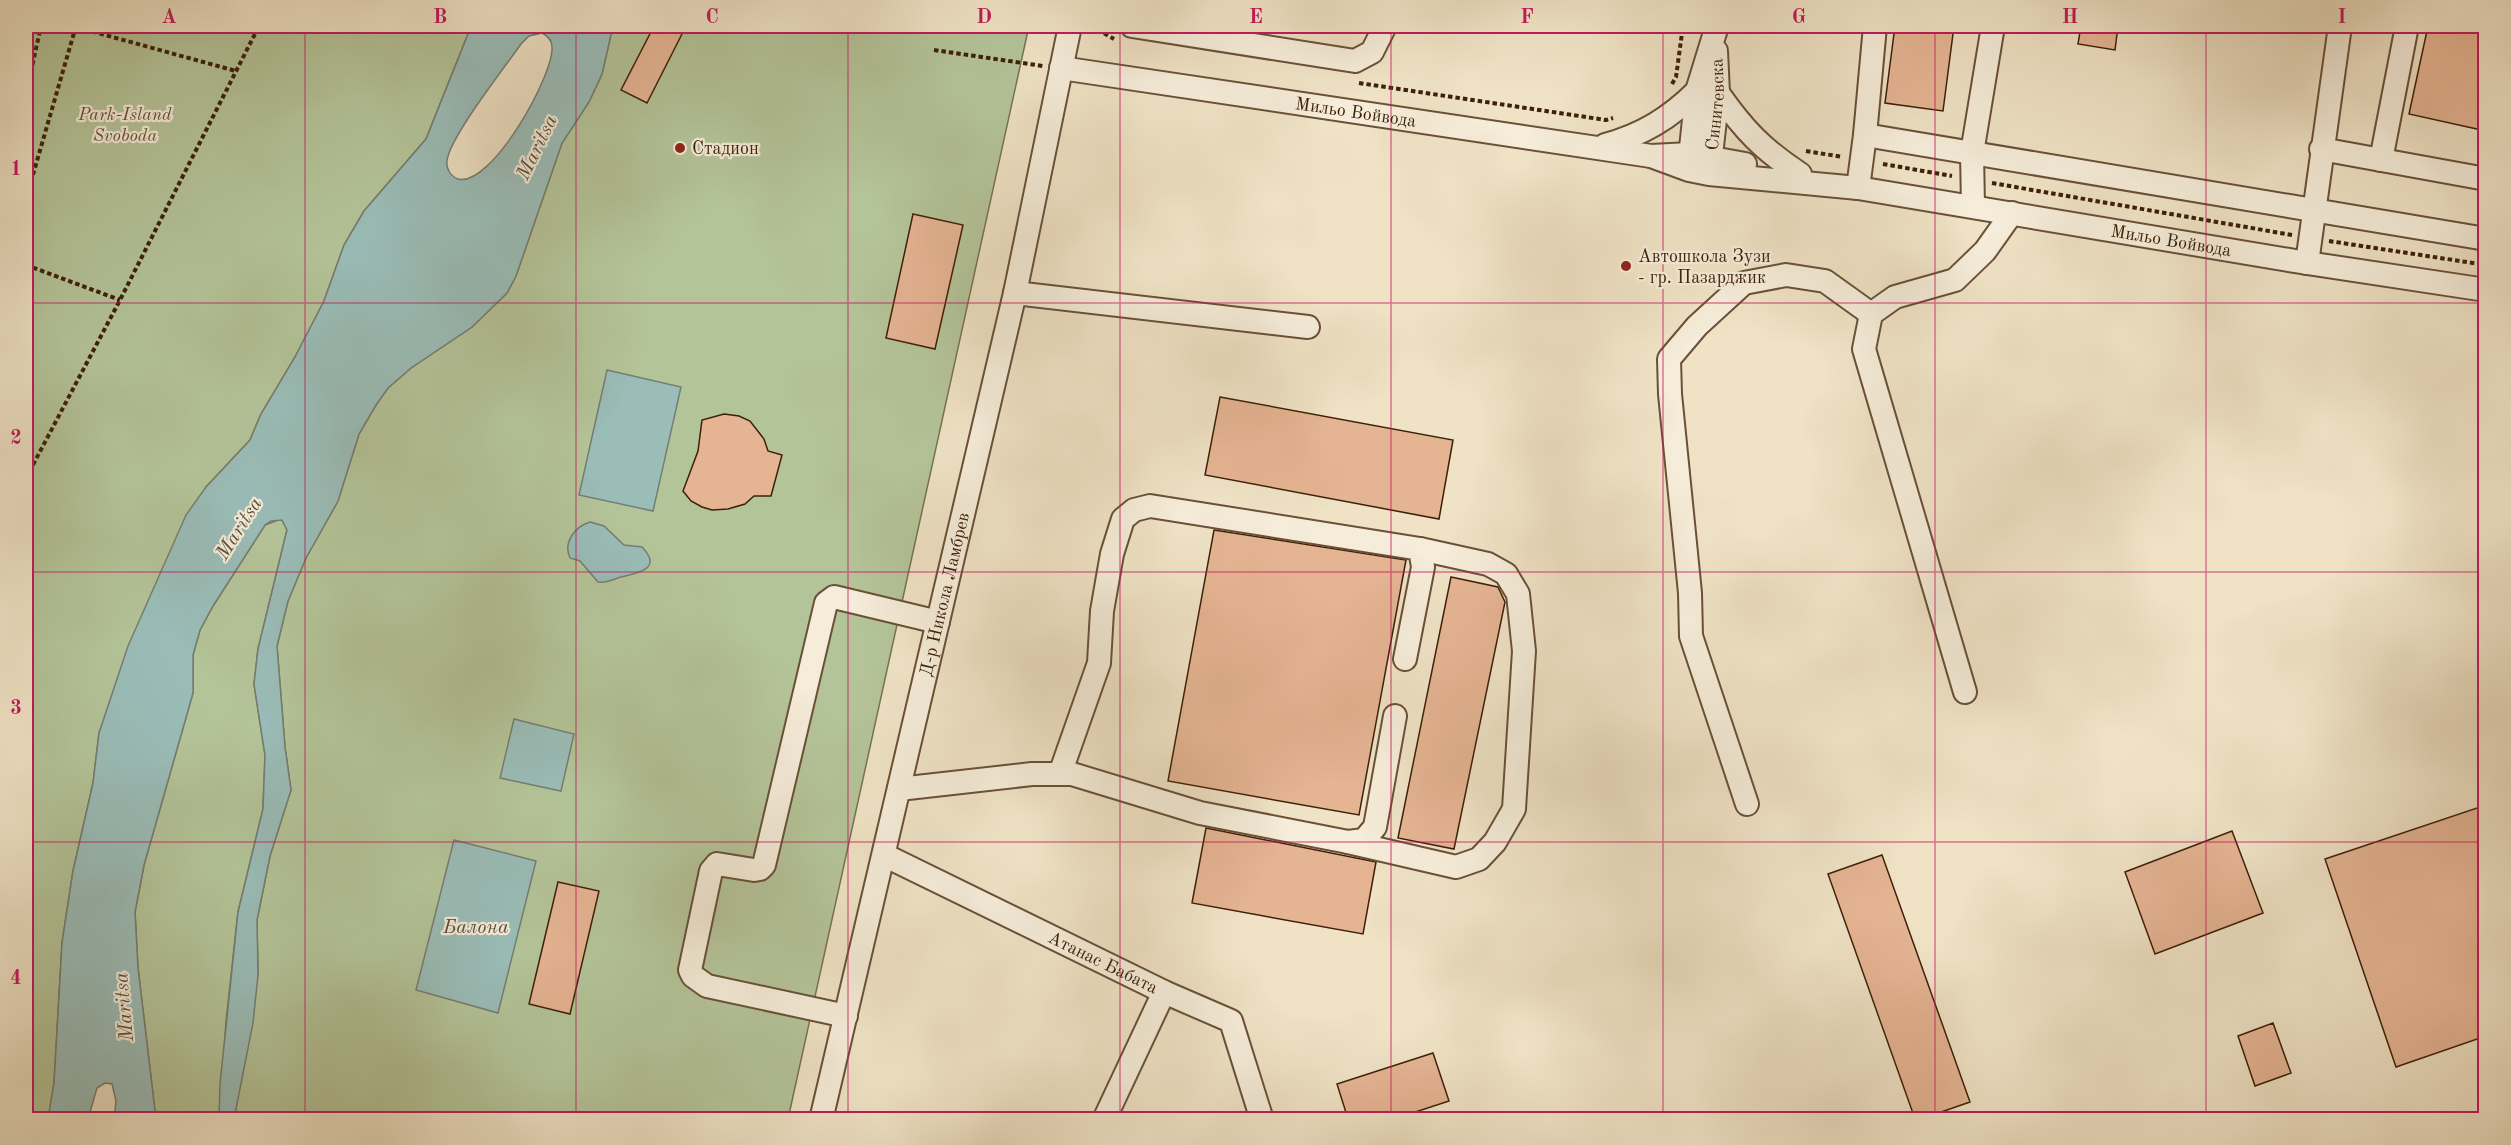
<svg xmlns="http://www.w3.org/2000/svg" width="2511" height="1145" font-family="'Old Standard TT',serif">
  <rect width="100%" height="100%" fill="#efe2c5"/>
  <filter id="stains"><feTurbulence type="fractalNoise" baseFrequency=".00333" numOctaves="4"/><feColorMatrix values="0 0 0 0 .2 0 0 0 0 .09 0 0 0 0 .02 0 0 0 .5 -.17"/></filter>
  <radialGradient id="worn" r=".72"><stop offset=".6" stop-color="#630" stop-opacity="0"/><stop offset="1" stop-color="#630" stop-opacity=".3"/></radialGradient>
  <path fill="#b4c499" stroke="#787250" stroke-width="1.5" d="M26 26H474L470 29 426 139 364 211 344 245 324 301 295 357 261 414 250 440 206 487 99 733 93 783 73 871 62 943 54 1083 48 1120 26 1119Z
    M613 26H1029L788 1119 234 1120 258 975 257 920 270 856 291 790 285 747 277 646 288 601 306 558 338 501 359 434 376 405 388 388 411 368 472 327 507 293 516 276 562 143 589 102 602 74Z
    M278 520H282L287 530 258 649 254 684 265 755 263 809 238 912 226 1022 219 1119 156 1120 138 968 135 912 144 865 193 693V655L200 630 213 606 265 525Z"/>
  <path fill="#9abdb8" stroke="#757e72" stroke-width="1.5" fill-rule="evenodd" d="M474 26H613L602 74 589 102 562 143 516 276 507 293 472 327 411 368 388 388 376 405 359 434 338 501 306 558 288 601 277 646 285 747 291 790 270 856 257 920 258 975 253 1023 234 1119H219L220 1084 238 912 263 809 265 755 254 684 258 649 287 530 282 520 271 521 265 525 213 606 200 630 193 655V693L144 865 135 912 138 968 156 1119H114L116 1101 112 1084 105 1083 97 1088 88 1119H48L54 1083 62 943 73 871 93 783 99 733 128 646 186 515 206 487 250 440 261 414 295 357 324 301 344 245 364 211 426 139 470 29ZM542 33C548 36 552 40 552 47 554 75 491 188 458 179 450 176 446 168 447 161 449 138 505 67 521 44L529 36Z
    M607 370 681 387 653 511 579 495Z
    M590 522 604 526 624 545 642 547C664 570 636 573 621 577 612 580 608 583 598 582L580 561 570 558C563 543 574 527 590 522Z
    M514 719 574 734 561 791 500 778Z
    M454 840 536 861 498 1013 416 990Z"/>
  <path fill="#e5b493" stroke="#3d2008" stroke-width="1.5" d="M654 26H686L647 103 621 90Z
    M1895 26H1954L1943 111 1885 103Z
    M2081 26H2118L2115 50 2078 44Z
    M2428 26H2486V131L2409 114Z
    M913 214 963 225 935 349 886 338Z
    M1220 397 1453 440 1439 519 1205 475Z
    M724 414 739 416 750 421 764 439 768 451 782 455 771 496H754L745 504 728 509 712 510 702 507 691 501 683 491 698 451 702 420Z
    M1214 530 1406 560 1359 815 1168 781Z
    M1451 577 1498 587 1505 602 1454 849 1398 838Z
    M2486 805V1036L2396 1067 2325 859Z
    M1206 828 1376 862 1363 934 1192 903Z
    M2232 831 2263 913 2155 954 2125 872Z
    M1882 855 1970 1102 1921 1119H1915L1828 874Z
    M558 882 599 891 570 1014 529 1004Z
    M2273 1023 2291 1073 2255 1086 2238 1036Z
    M1433 1053 1449 1101 1394 1119H1348L1337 1084Z"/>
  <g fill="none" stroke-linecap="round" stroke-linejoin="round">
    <defs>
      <g id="minor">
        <path d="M1132 26 1355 61 1372 52 1385 26"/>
        <path id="s1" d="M1061 68 1651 156 1690 154 1745 164"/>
        <path d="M1718 93C1744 130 1762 149 1800 174"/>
        <path d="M1865 135 2486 239"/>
        <path d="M1605 145C1642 135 1670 118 1697 91"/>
        <path d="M2321 149 2486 179"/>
        <path id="s2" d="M1651 156 1689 170 1709 174 1858 188 2307 263 2486 290"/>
        <path d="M2381 160 2407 26"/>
        <path d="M1689 167 1697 91 1717 26"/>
        <path id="s3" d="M1709 173 1718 93 1716 51"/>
        <path d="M1858 188 1865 135 1875 26"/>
        <path d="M1973 206 1972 153 1993 26"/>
        <path d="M2307 263 2340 26"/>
        <path d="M1015 293 1308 327"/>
        <path d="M1965 692 1864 349 1871 314 1895 297 1955 280 1985 251 2012 213"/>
        <path d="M1060 774 1099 663 1102 611 1112 554 1123 519 1134 510 1150 506 1420 549 1423 567 1405 659"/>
        <path d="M899 789 1032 774H1072L1200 813 1348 842 1364 840 1375 827 1395 716"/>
        <path d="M1747 804 1691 636 1690 593 1670 394 1669 359 1697 326 1744 283 1786 275 1825 281 1871 314"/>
        <path d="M1348 842 1456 867 1479 859 1495 842 1514 809 1524 651 1518 594 1506 574 1488 564 1420 549"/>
        <path id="s4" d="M884 855 1164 992 1231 1021 1262 1120"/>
        <path d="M846 1016 707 986 693 976 690 970 711 871 717 864 754 870 760 869 764 865 826 603 834 597 938 622"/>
        <path id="s5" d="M821 1120 1015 293 1070 26"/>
        <path d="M1104 1120 1164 992"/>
      </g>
    </defs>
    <use href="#minor" stroke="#6a5037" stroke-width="26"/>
    <path stroke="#3d2008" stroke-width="4" stroke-dasharray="4.5 3" stroke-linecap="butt" d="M48 26 76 27 236 71
      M1091 26 1114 39
      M26 27 39 26
      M934 50 1043 66
      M1359 83 1606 120 1613 118
      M1672 84 1676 77 1683 26
      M26 94 41 26
      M1806 151 1843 157
      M1883 164 1952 176
      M1992 183 2292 235
      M26 188 32 178 76 26
      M2329 241 2486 265
      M26 265 120 300
      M26 478 120 300 259 26
      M2473 1120 2486 1115"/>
    <use href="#minor" stroke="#f5ecd9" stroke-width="22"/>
  </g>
  <path fill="none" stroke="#c2185b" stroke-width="1.5" stroke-opacity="0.55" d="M305 26V1120M576 26V1120M848 26V1120M1120 26V1120M1391 26V1120M1663 26V1120M1935 26V1120M2206 26V1120M26 303H2486M26 572H2486M26 842H2486"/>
  <g fill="#8f2418" stroke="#f5ecd9" stroke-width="2">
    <circle cx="680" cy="148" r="6"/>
    <circle cx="1626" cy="266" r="6"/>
  </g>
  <g text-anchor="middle" stroke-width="4.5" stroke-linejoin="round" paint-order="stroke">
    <g font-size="18" fill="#3d2008" stroke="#f5ecd9">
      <text dy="6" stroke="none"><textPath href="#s3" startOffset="69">Синитевска</textPath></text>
      <text dy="6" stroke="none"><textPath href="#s1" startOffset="298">Мильо Войвода</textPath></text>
      <text dy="6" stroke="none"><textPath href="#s2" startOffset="528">Мильо Войвода</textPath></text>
      <text dy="6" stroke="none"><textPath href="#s5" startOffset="540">Д-р Никола Ламбрев</textPath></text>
      <text dy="6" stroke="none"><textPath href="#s4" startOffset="244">Атанас Бабата</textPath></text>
    </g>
    <g font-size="18" font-style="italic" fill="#615134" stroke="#f5ecd9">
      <text x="125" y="120">Park-Island<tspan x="125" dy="21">Svoboda</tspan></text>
    </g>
    <g font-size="18" fill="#3d2008" stroke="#f5ecd9" text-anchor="start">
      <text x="692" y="154">Стадион</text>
      <text x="1638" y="262">Автошкола Зузи<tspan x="1638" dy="21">- гр. Пазарджик</tspan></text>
    </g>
    <g font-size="20" font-style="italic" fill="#594f3d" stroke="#f5ecd9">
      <text transform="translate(536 147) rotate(-64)" y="7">Maritsa</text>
      <text transform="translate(238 528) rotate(-58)" y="7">Maritsa</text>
      <text x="476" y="933">Балона</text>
      <text transform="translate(123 1007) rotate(-95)" y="7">Maritsa</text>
    </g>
  </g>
  <rect width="2511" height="1145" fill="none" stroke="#efe2c5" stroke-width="66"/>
  <rect x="33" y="33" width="2445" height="1079" fill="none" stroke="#c2185b" stroke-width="2"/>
  <g font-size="20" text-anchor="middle" font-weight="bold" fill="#c2185b">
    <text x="169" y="23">A</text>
    <text x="440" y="23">B</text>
    <text x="712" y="23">C</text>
    <text x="984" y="23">D</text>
    <text x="1256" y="23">E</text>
    <text x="1527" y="23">F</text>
    <text x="1799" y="23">G</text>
    <text x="2070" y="23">H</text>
    <text x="2342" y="23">I</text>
    <text x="16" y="175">1</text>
    <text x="16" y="444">2</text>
    <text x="16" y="714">3</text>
    <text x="16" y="984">4</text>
  </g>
  <rect width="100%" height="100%" filter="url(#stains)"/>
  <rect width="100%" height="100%" fill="url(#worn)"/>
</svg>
